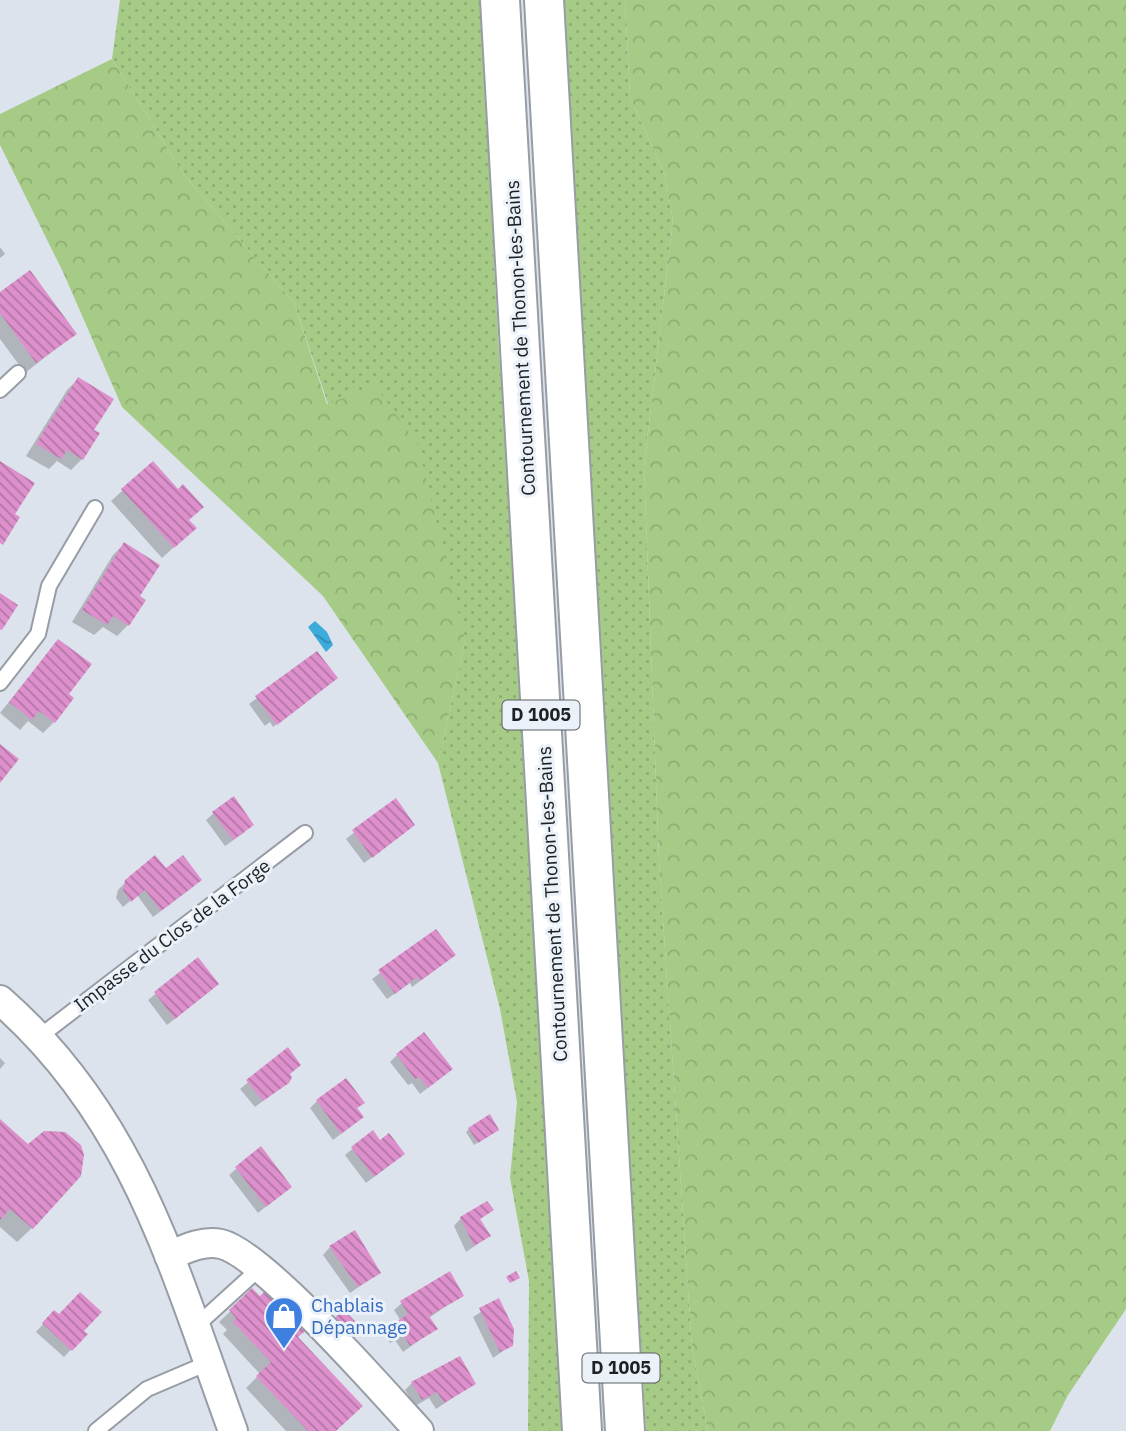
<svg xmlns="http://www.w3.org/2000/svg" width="1126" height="1431" font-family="'IBM Plex Sans',sans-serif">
  <defs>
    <pattern id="grass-dots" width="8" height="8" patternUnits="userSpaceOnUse" patternTransform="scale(1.75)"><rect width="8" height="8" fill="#a6cb86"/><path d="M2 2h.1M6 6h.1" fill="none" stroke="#8eae73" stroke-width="1.8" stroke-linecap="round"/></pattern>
    <pattern id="forest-crowns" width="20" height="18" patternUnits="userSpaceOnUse" patternTransform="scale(1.75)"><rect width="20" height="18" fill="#a6cb86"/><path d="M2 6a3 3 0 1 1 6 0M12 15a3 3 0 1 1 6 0" fill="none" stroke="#8eae73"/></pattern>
    <pattern id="water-waves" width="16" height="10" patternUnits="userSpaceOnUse" patternTransform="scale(1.75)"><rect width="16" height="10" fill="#3bacdb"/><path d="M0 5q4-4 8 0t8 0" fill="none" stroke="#318cb1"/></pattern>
    <pattern id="building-back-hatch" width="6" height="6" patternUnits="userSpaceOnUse" patternTransform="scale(1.75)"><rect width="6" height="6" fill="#dd90cc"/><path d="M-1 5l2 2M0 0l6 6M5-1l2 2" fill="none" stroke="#b375a5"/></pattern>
  </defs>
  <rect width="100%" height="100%" fill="#dde3ec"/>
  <path fill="url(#grass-dots)" d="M120 0H480L499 353 524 680 566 1431H528L529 1281 510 1178 517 1102 500 1009 438 763 465 640 328 404 294 303 184 175 112 59Z
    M560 0H625L630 97 664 173 673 220 644 467 659 861 692 1348 708 1431H646Z"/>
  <path fill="url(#forest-crowns)" d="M625 0H1126V1309L1068 1395 1050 1431H708L692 1348 659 861 644 467 673 220 664 173 630 97Z
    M112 59 184 175 294 303 327 404 375 386 418 445 465 640 438 763 323 596 122 407 63 272 0 145V114Z"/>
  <path fill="url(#water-waves)" d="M315 621 327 632 333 645 326 652 308 627Z"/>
  <path fill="#0003" d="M0 247 5 254 0 258Z
    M0 294 75 334 25 373 0 339Z
    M78 379 92 430 82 459 71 470 57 461 49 469 26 456 67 390Z
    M153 463 187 520 183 539 162 558 111 501Z
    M124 544 138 597 128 625 117 636 103 627 94 635 72 622 113 555Z
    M58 641 54 722 43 733 28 721 20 730 0 713Z
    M317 654 284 718 273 727 270 722 265 726 249 704Z
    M395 800 406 832 364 863 346 839Z
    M214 813 245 832 225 846 206 820Z
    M166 871 193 887 153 917 137 895 123 907 116 898 118 890 126 882Z
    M435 932 446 962 412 987 410 983 387 999 372 979Z
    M198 960 210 991 167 1025 148 1000Z
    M287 1050 288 1082 255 1107 240 1089Z
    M397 1055 443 1076 420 1094 412 1083 408 1085 390 1062Z
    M0 1058 5 1063 0 1069Z
    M317 1101 355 1109 354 1124 333 1140 310 1108Z
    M0 1121 28 1146 36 1138 55 1131 73 1138 32 1228 17 1242 0 1227Z
    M469 1129 494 1132 474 1145 466 1132Z
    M373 1132 395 1161 366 1183 345 1155Z
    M260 1149 290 1187 258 1213 229 1175Z
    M492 1210 479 1220 489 1236 466 1252 454 1226 461 1218Z
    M330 1247 379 1273 350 1293 323 1255Z
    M252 1291 296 1337 334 1431H286L246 1388 260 1374 223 1334 227 1330 219 1322Z
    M462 1295 429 1318 435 1329 403 1352 395 1340 390 1343 385 1333 401 1321 394 1310 402 1303Z
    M498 1301 512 1345 493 1358 473 1317Z
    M54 1312 81 1339 64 1357 36 1332Z
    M412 1383 474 1384 436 1409 429 1398 415 1406 405 1390Z"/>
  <path fill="url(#building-back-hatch)" d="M30 270 77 334 36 363 0 313V292Z
    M78 377 114 399 94 430 100 433 83 460 67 450 61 459 36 444Z
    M0 461 35 483 15 514 20 517 3 545 0 543Z
    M153 461 178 489 183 484 204 507 189 520 197 528 174 548 121 489Z
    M124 542 160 565 140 596 146 600 129 626 113 616 107 625 82 610Z
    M0 593 18 605 2 630 0 629Z
    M58 639 92 664 69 694 74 698 55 723 39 711 32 720 9 702Z
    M317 651 338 678 277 725 255 696Z
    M0 744 19 759 0 783Z
    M234 796 254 825 233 840 212 812Z
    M396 798 415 825 372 858 352 830Z
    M155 855 166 868 183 855 202 880 161 911 145 890 131 902 123 890 125 880Z
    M436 929 456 955 420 981 417 977 395 994 378 970Z
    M198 957 219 984 175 1019 154 992Z
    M424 1032 453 1069 428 1088 419 1077 415 1079 396 1054Z
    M288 1047 301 1065 290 1074 292 1077 289 1083 263 1101 246 1080Z
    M346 1078 365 1103 357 1108 364 1117 341 1134 316 1100Z
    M490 1114 499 1130 478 1143 468 1128Z
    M0 1119 28 1144 44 1131 65 1132 81 1145 84 1155 81 1176 33 1229 10 1209 0 1220Z
    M373 1130 380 1140 389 1133 405 1154 374 1177 351 1147Z
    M261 1146 292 1187 266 1207 235 1167Z
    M487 1201 494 1210 480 1219 491 1236 474 1246 460 1217Z
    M355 1230 381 1273 358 1287 329 1246Z
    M450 1271 464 1296 429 1316 438 1329 410 1346 403 1334 398 1337 391 1325 408 1314 400 1301Z
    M516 1271 520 1278 510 1283 506 1277Z
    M269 1287 311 1326 298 1337 363 1406 336 1431H308L256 1376 271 1362 233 1322 236 1318 229 1310 252 1288 260 1296Z
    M80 1292 102 1312 84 1331 88 1334 72 1351 42 1323 54 1310 59 1314Z
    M499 1298 514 1329 513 1346 500 1352 479 1308Z
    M343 1309 357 1323 347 1333 334 1319Z
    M460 1356 476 1384 444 1403 437 1392 422 1400 411 1382Z"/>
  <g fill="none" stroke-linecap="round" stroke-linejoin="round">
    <defs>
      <path id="lane" d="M0 390 18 373
        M0 683 38 634 49 586 95 508
        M39 1037 305 833
        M195 1327 260 1268
        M96 1431 147 1389 208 1363"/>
      <path id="street" d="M0 1000C135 1118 174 1270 233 1431
        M169 1256C185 1249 203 1240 221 1244 262 1253 385 1394 419 1431"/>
      <path id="highway" d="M500 0 582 1431
        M544 0 625 1431"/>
    </defs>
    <use href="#lane" stroke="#979da5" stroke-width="18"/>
    <use href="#street" stroke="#979da5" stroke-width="32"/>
    <use href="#highway" stroke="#979da5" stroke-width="42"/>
    <use href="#lane" stroke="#fff" stroke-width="14"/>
    <use href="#street" stroke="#fff" stroke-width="28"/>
    <use href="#highway" stroke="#fff" stroke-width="38"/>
  </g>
  <defs>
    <symbol id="shop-pin" viewBox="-11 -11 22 30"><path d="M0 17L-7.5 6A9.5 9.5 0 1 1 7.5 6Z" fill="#3f7fe0" stroke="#eaf1f9"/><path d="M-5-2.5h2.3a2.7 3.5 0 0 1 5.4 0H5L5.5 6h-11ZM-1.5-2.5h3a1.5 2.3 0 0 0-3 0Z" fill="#fff"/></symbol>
  </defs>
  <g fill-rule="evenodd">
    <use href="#shop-pin" x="262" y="1294" width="44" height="60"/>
  </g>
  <g text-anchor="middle" stroke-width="6" stroke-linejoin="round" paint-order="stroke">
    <g fill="#eaf1f9" stroke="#5b5f63" stroke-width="2">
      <rect x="502.5" y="700.5" width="77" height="29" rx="5"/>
      <rect x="582.5" y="1353.5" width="77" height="29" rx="5"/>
    </g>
    <g font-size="18" font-weight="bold" fill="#1e2023">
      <text x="541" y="721">D 1005</text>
      <text x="621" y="1374">D 1005</text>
    </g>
    <g font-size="19" fill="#1e2023" stroke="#eaf1f9">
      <text transform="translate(520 338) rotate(-93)" y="7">Contournement de Thonon-les-Bains</text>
      <text transform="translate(552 904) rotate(-93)" y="7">Contournement de Thonon-les-Bains</text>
      <text transform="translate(172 935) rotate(-37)" y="7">Impasse du Clos de la Forge</text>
    </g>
    <g font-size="19" fill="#366cbe" stroke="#eaf1f9" text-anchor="start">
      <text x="311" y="1312">Chablais<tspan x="311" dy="22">Dépannage</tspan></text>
    </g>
  </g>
</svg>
